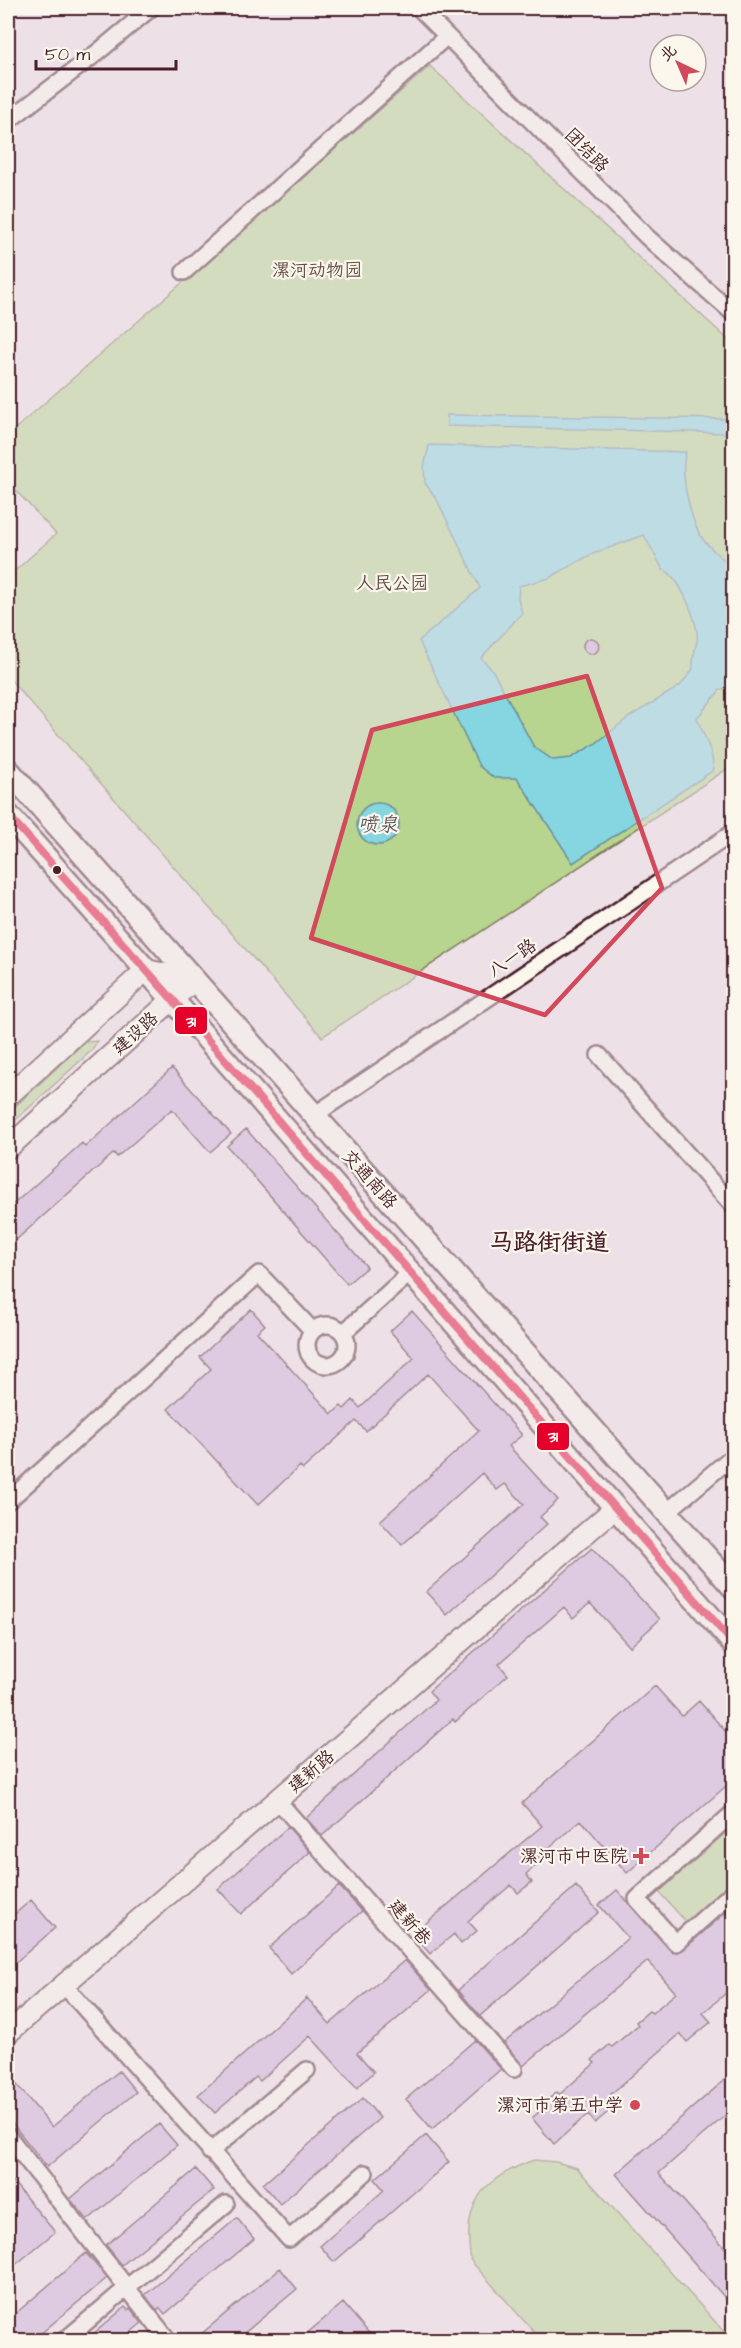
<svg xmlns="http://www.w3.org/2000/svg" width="741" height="2348" font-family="'Architects Daughter','LXGW WenKai TC',sans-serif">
  <rect width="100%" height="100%" fill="#ede1e7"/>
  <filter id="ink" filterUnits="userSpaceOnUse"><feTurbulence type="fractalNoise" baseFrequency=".0167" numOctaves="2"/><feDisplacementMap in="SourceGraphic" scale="12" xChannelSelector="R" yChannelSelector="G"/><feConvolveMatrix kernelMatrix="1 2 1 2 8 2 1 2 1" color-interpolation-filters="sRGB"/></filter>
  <g filter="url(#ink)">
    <path fill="#b7d58e" stroke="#807a5c" stroke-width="1.5" d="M430 66 733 344V765L322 1037 8 677V577L56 534 8 482V435Z
      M97 1041 92 1050 8 1127V1113L85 1042Z
      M733 1826V1880L686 1922 659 1892Z
      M534 2160 556 2162 577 2168 727 2335 729 2340H541L471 2261C461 2204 482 2178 534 2160Z"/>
    <path fill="#85d6e0" stroke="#6d8d98" stroke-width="1.5" fill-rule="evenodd" d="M447 415 732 419 730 433 447 426Z
      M429 445 686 452C679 473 690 516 700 535 707 547 724 559 733 569V685L720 690 697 718 711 752 714 770 573 863 517 778H494L479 766 419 641 480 588 437 500 425 483 424 467ZM644 535 663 570C679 574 700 625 697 641 695 652 692 657 693 669L680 686 629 717 595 744 571 758 553 760 534 747 493 671 481 658 522 613 518 598 519 586 549 578 590 555Z
      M357 824a21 21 0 1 1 42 0a21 21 0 1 1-42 0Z"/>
    <path fill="#cdafdb" stroke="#4a1f2b" stroke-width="1.5" d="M583 646a8 8 0 1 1 16 0a8 8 0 1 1-16 0Z
      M172 1068 231 1134 210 1152 172 1109 117 1157 114 1153 8 1247V1209L82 1143 85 1147Z
      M246 1129 367 1267 347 1284 227 1146Z
      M251 1309 265 1325 257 1332 332 1414 341 1406 344 1409 353 1400 360 1408 414 1358 390 1331 412 1311 522 1435 509 1446 558 1500 540 1517 547 1524 447 1615 426 1592 524 1504 505 1484 497 1490 482 1473 402 1545 380 1521 479 1431 428 1374 366 1431 356 1421 303 1469 300 1466 258 1505 168 1409 211 1369 200 1357Z
      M592 1548 660 1619 630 1647 590 1603 573 1618 564 1607 499 1664 508 1675 455 1722 453 1719 322 1836 306 1818 436 1700 429 1691Z
      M655 1686 682 1716 699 1701 734 1741V1779L627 1873 581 1820 538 1857 541 1861 526 1874 532 1882 518 1893 511 1885 468 1921 477 1931 461 1944 454 1934 430 1954 413 1934 542 1826 522 1803Z
      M288 1827 310 1852 241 1914 218 1889Z
      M339 1886 362 1911 291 1974 269 1948Z
      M576 1886 599 1912 480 2016 458 1990Z
      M617 1890 673 1953 683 1950 734 1905V1986L703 2013 711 2022 687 2042 680 2034 611 2094 619 2103 595 2123 588 2114 554 2144 532 2118 546 2106 544 2103 557 2092 560 2094 595 2063 592 2060 609 2045 612 2047 638 2025 636 2022 649 2011 652 2013 676 1993 648 1961 523 2066 504 2043 628 1938 599 1905Z
      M31 1900 55 1928 8 1969V1920Z
      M405 1960 431 1990 357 2053 374 2072 357 2088 310 2036 260 2081 256 2077 215 2113 198 2095 307 1998 330 2024Z
      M475 2040 501 2069 432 2129 406 2099Z
      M119 2071 136 2092 47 2167 8 2118V2074L52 2127Z
      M734 2072V2108L659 2173 734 2258V2308L616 2174Z
      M363 2098 380 2118 280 2204 263 2184Z
      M159 2124 177 2145 88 2220 70 2199Z
      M426 2135 449 2162 334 2262 320 2246 384 2190 375 2179Z
      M196 2169 214 2190 122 2265 106 2245Z
      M8 2176 55 2232 8 2271Z
      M237 2218 254 2239 165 2314 160 2308 157 2311 145 2295Z
      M86 2253 107 2278 33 2340H8V2320Z
      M280 2268 297 2289 236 2340H194Z
      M343 2303 375 2340H299Z
      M125 2307 128 2310 130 2308 142 2323 121 2340H86Z"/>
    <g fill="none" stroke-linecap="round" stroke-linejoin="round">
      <defs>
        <path id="minor" d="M419 8 647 237 734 314
          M8 121 98 52 151 8
          M184 272 447 36
          M599 1055 734 1207
          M313 1116 734 832
          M307 1345a20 20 0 1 1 40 0a20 20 0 1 1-40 0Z
          M343 1333 409 1274
          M8 1501 259 1274 313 1331
          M667 1512 734 1455
          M277 1800 514 2069
          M734 1812 637 1899 676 1943 734 1891
          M63 1984 289 2239 365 2173
          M8 2136 168 2340
          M210 2152 307 2070
          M65 2340 226 2204"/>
        <path id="tertiary" d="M8 1096 146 970 194 980
          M8 1148 194 980
          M8 2033 614 1509"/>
        <path id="secondary" d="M8 770 734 1588
          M8 815 173 1000 734 1644"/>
      </defs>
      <use href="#minor" stroke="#4a1f2b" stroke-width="20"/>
      <use href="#tertiary" stroke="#4a1f2b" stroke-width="24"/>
      <use href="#secondary" stroke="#4a1f2b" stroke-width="26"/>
      <use href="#minor" stroke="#fbf7ec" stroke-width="15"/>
      <use href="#tertiary" stroke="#fbf7ec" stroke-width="20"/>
      <use href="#secondary" stroke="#fbf7ec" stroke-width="21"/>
      <defs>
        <path id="bus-1" d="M8 815 173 1000 734 1644"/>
      </defs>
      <use href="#bus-1" stroke="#fbf7ec" stroke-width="12"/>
      <use href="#bus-1" stroke="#e4002b" stroke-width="8"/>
    </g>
  </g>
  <path d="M0 0H741V2348H0ZM587 676 662 888 545 1015 311 938 372 730Z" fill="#ede1e7" fill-opacity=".55" fill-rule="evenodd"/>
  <path fill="none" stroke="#d1495b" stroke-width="4.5" stroke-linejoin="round" d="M587 676 662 888 545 1015 311 938 372 730Z"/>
  <circle fill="#4a1f2b" stroke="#fbf7ec" stroke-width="2" cx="57" cy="870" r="5"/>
  <g fill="#d1495b" stroke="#fbf7ec" stroke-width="2">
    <path d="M638 1847h6v6h6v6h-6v6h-6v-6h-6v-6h6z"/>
    <circle cx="635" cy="2105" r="6"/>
  </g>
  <g text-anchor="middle" stroke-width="4.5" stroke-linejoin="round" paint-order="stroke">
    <g font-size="18" fill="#4a1f2b" stroke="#fbf7ec">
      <text transform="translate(587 150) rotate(45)" y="6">团结路</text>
      <text transform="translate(512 958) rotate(-34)" y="6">八一路</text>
      <text transform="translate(135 1033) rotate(-42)" y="6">建设路</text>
      <text transform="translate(370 1179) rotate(48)" y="6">交通南路</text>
      <text transform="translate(311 1771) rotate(-41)" y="6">建新路</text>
      <text transform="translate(410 1922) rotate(49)" y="6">建新巷</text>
    </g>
    <g font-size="18" fill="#654c44" stroke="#fbf7ec">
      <text x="317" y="276">漯河动物园</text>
      <text x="392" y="589">人民公园</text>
    </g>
    <g font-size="18" fill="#4a1f2b" stroke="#fbf7ec" text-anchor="end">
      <text x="628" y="1862">漯河市中医院</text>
      <text x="623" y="2111">漯河市第五中学</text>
    </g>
    <g font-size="20" font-style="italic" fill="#5c5661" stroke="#fbf7ec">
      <text x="378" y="831">喷泉</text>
    </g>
    <g font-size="24" font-weight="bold" fill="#4a1f2b" stroke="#fbf7ec">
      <text x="549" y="1250">马路街街道</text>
    </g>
  </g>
  <g stroke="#fbf7ec" stroke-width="2">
    <rect x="174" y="1006" width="34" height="29" rx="6" fill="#e4002b"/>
    <rect x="536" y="1422" width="34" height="29" rx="6" fill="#e4002b"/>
  </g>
  <g font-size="16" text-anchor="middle" font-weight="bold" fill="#fff">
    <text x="191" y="1027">31</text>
    <text x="553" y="1442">31</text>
  </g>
  <rect width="741" height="2348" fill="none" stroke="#fbf7ec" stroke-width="30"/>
  <rect x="15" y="15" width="711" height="2318" fill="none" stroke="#4a1f2b" stroke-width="2" filter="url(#ink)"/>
  <g transform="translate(678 63) rotate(316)"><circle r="28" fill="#fbf7ec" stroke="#b4a19f" stroke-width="1.5"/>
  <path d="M0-4.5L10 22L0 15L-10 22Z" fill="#d1495b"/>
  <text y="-9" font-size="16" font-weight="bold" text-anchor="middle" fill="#4a1f2b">北</text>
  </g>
  <path d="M36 60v9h140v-9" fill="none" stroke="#4a1f2b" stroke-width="3"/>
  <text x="45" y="60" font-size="18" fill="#4a1f2b" stroke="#fbf7ec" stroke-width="4.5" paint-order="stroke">50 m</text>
</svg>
